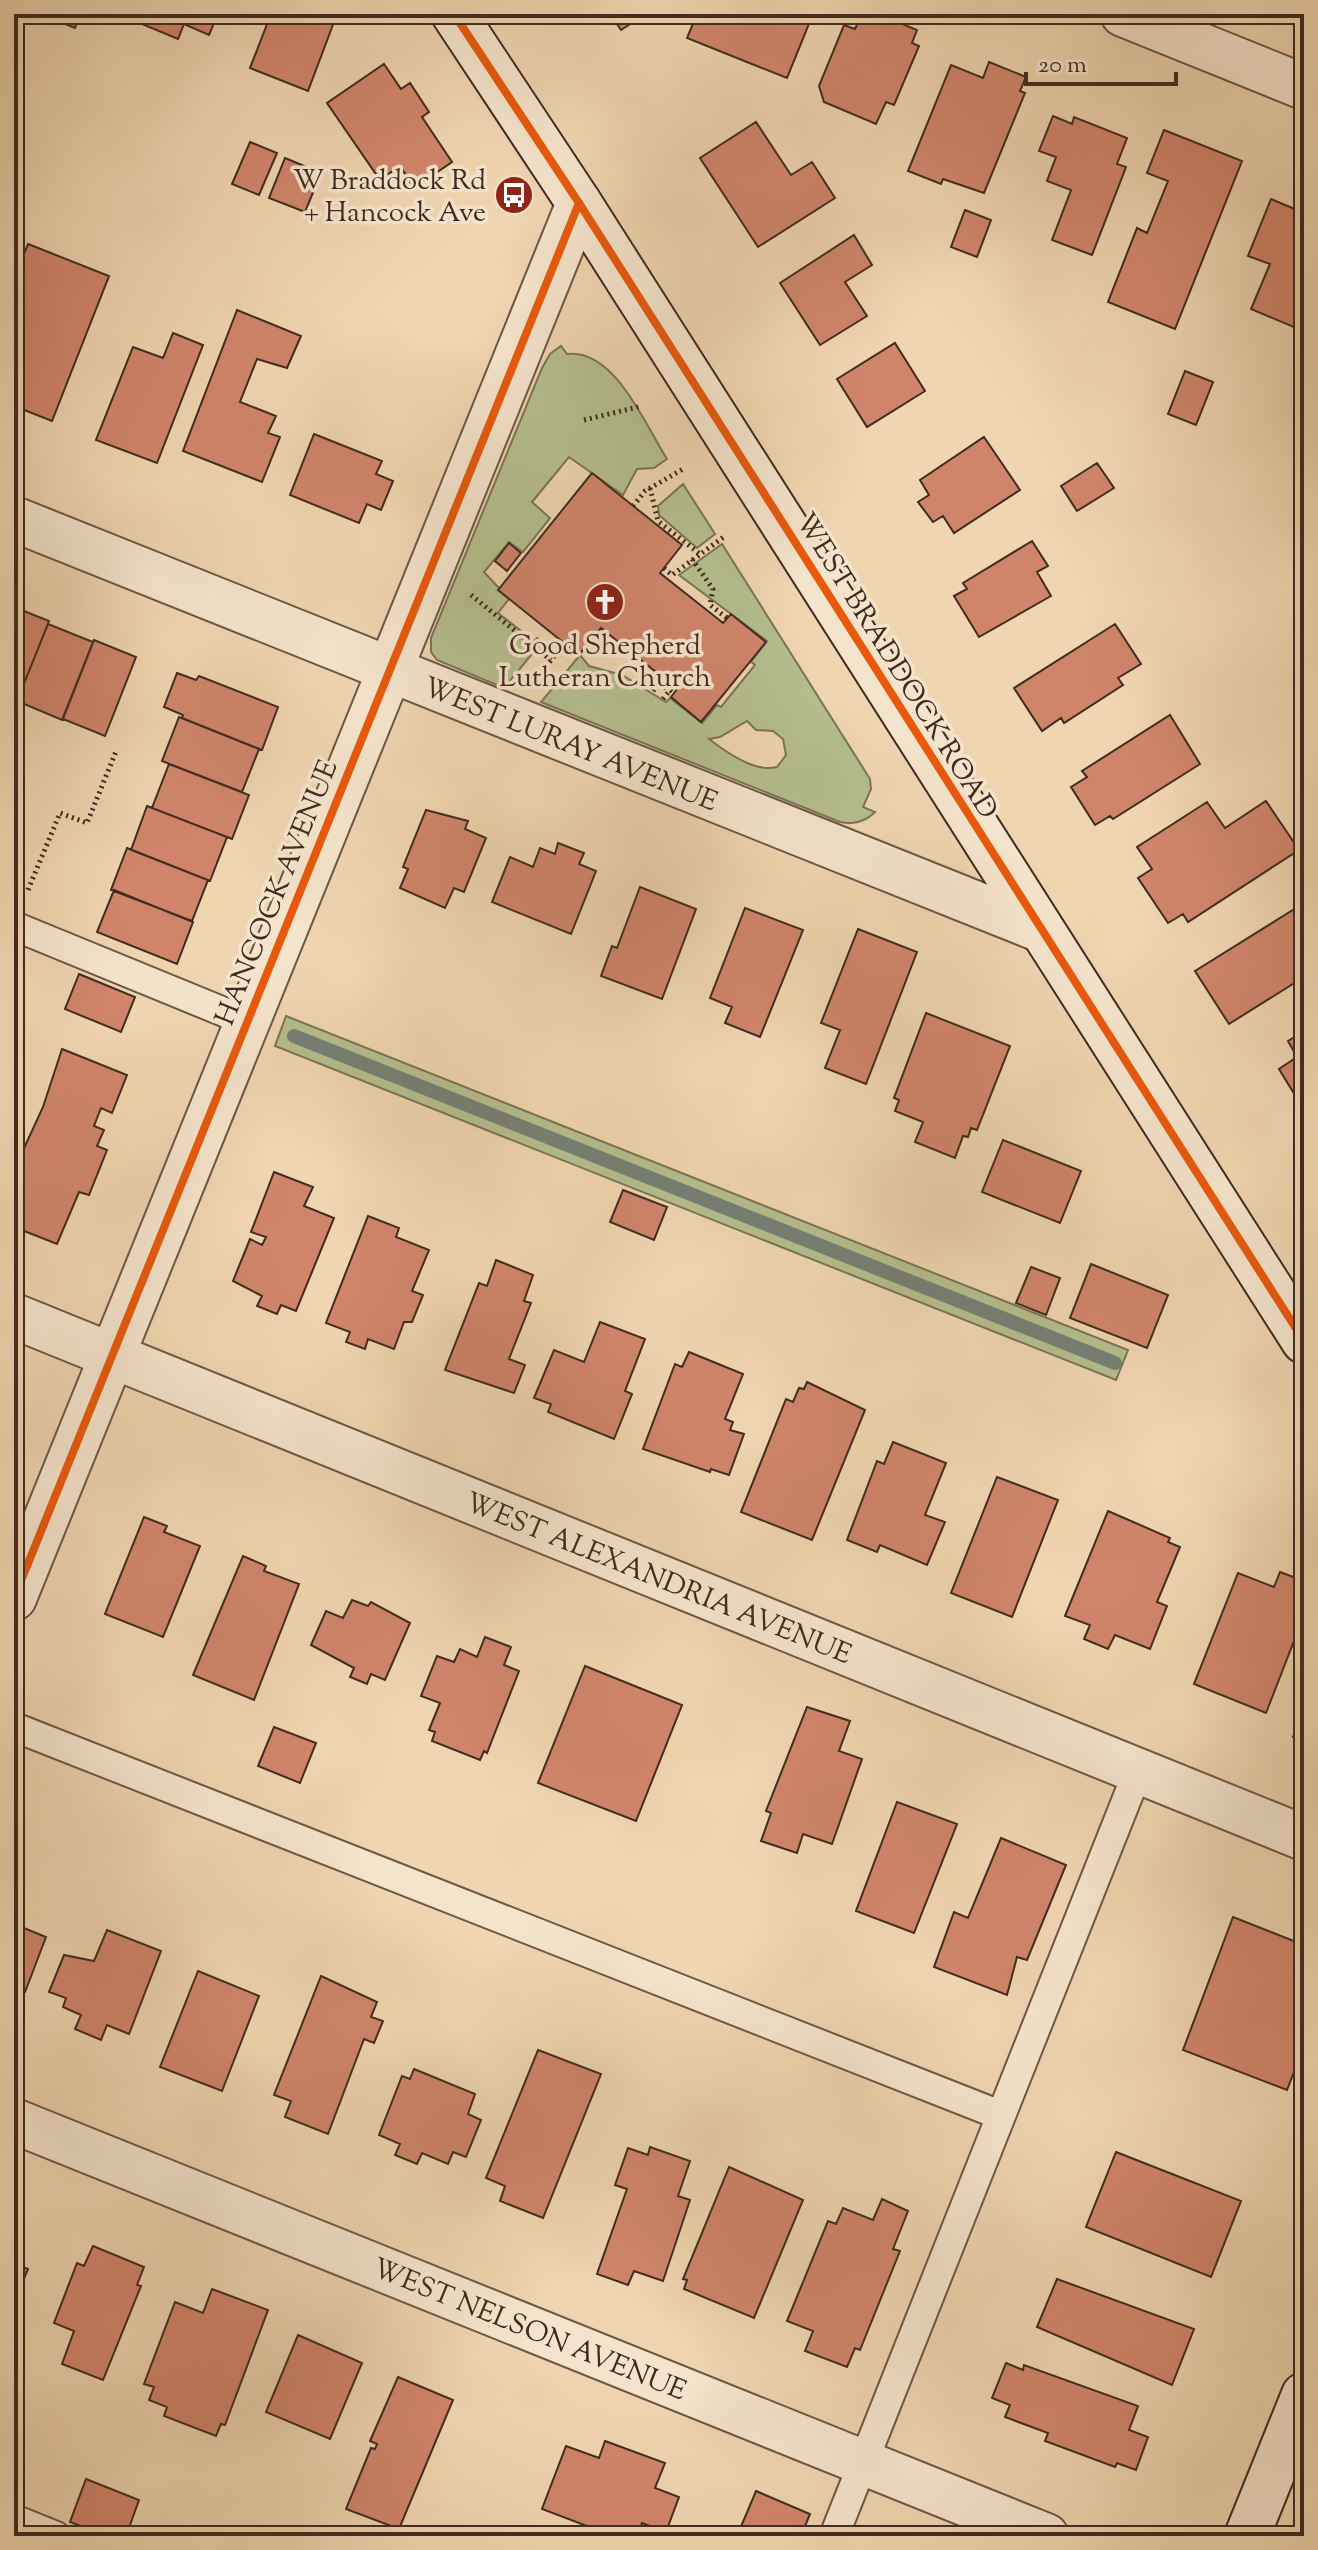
<svg xmlns="http://www.w3.org/2000/svg" width="1318" height="2550" font-family="'Sorts Mill Goudy',serif">
  <rect width="100%" height="100%" fill="#efd5b0"/>
  <filter id="stains"><feTurbulence type="fractalNoise" baseFrequency=".0025" numOctaves="4"/><feColorMatrix values="0 0 0 0 .2 0 0 0 0 .09 0 0 0 0 .02 0 0 0 .5 -.17"/></filter>
  <radialGradient id="worn" r=".72"><stop offset=".6" stop-color="#630" stop-opacity="0"/><stop offset="1" stop-color="#630" stop-opacity=".3"/></radialGradient>
  <path fill="#b5be8e" stroke="#7b7457" stroke-width="2" fill-rule="evenodd" d="M561 346 567 354C614 348 645 424 667 459L654 468 637 469 623 495 569 457 532 502 550 518 523 552 509 542 484 572 509 599 498 613 534 641 537 638 542 642 504 688 437 660 431 652V638L542 368 550 354Z
    M683 484 715 534 697 548 659 515 658 506Z
    M722 544 870 779 871 789 863 807 875 812C865 822 853 825 840 822L541 702 580 655 589 666 622 675 666 702 670 698 702 723 717 705 721 707 755 665 751 662 767 641 679 575ZM747 721 756 730 773 731 783 739 786 755 777 767C755 773 726 752 709 739L720 737Z
    M286 1016 1128 1350 1116 1380 275 1046Z"/>
  <g fill="none" stroke-linecap="round" stroke-linejoin="round">
    <path stroke="#768075" stroke-width="14" d="M294 1036 1115 1363"/>
  </g>
  <path fill="#d0856b" stroke="#412b20" stroke-width="2" d="M41 14H81L75 28Z
    M140 14H218L209 35 184 24 178 39 137 22Z
    M271 14H337L308 91 250 68Z
    M610 14H646L621 30Z
    M697 14H813L787 78 687 38Z
    M862 14H878L917 30 912 43 919 46 894 105 886 102 876 124 824 102 819 86 844 25 855 29Z
    M989 62 1026 77 1020 91 1025 93 984 193 943 179 941 184 908 171 951 65 983 78Z
    M384 64 401 89 410 83 429 112 422 117 452 162 414 188 400 166 380 180 327 103Z
    M1053 116 1072 124 1074 117 1127 138 1117 164 1126 167 1092 255 1052 240 1071 190 1047 181 1056 157 1039 151Z
    M756 122 791 175 812 162 835 198 758 247 700 158Z
    M1164 130 1242 161 1175 329 1108 302 1137 228 1147 233 1168 181 1147 173Z
    M250 142 277 153 259 195 232 184Z
    M285 158 321 173 305 212 269 198Z
    M1271 199 1304 213 1301 330 1251 309 1270 264 1248 256Z
    M965 210 991 220 977 257 951 247Z
    M854 235 872 265 845 282 867 316 820 345 780 283Z
    M28 244 109 276 52 421 14 406V336L23 312 14 309V279Z
    M237 310 301 336 287 368 257 359 240 402 276 416 268 433 280 437 262 482 183 451Z
    M173 333 203 345 157 463 96 440 133 347 163 358Z
    M895 343 925 391 867 427 837 379Z
    M1185 371 1213 382 1196 425 1168 414Z
    M314 434 382 461 376 474 393 481 381 510 367 504 359 523 290 495Z
    M984 437 1020 490 954 533 943 516 933 522 918 502 929 495 920 480Z
    M1097 463 1114 488 1077 511 1061 486Z
    M592 473 682 545 660 573 723 623 731 614 766 642 701 722 671 697 677 689 601 628 579 655 498 590Z
    M1032 541 1048 566 1037 572 1051 596 979 637 954 596 967 589 963 583Z
    M509 543 521 553 507 571 495 561Z
    M14 607 49 621 17 701 14 700Z
    M48 624 93 642 62 720 17 701Z
    M1115 624 1141 664 1118 678 1123 685 1064 723 1061 718 1042 731 1014 688Z
    M94 640 136 657 105 736 63 719Z
    M177 673 196 680 199 676 278 707 262 750 182 718 183 715 164 707Z
    M1170 715 1200 764 1113 819 1110 816 1095 825 1071 787 1087 777 1082 771Z
    M179 717 259 749 242 792 162 761Z
    M169 764 249 795 232 839 152 808Z
    M1266 801 1299 850 1188 922 1183 914 1168 923 1138 878 1152 869 1137 847 1207 802 1225 828Z
    M147 806 227 837 210 881 131 850Z
    M426 810 468 821 465 829 486 838 464 892 454 888 445 908 400 888 408 869 403 867Z
    M558 843 584 853 579 864 596 871 571 934 492 902 510 857 533 867 540 848 555 854Z
    M127 848 208 880 192 921 111 890Z
    M640 887 696 909 662 999 601 976 612 946 617 948Z
    M114 890 193 922 177 964 97 932Z
    M1304 903V977L1229 1024 1195 971Z
    M745 908 803 930 760 1037 725 1023 732 1007 710 998Z
    M858 929 917 952 866 1084 825 1068 840 1030 821 1023Z
    M79 974 135 997 121 1032 65 1009Z
    M926 1013 1010 1046 977 1130 971 1128 968 1137 963 1136 955 1158 915 1142 923 1122 895 1111 899 1100 894 1098Z
    M1304 1031V1110L1279 1069 1297 1057 1288 1041Z
    M62 1049 127 1075 112 1113 101 1108 94 1126 104 1130 97 1146 107 1150 89 1195 79 1192 57 1244 14 1227V1170L43 1107Z
    M1003 1140 1081 1171 1060 1223 982 1192Z
    M274 1172 313 1187 304 1206 334 1218 296 1311 281 1305 277 1314 257 1306 262 1296 233 1281 250 1239 262 1245 266 1237 251 1232Z
    M623 1190 667 1207 654 1240 610 1222Z
    M368 1216 399 1228 396 1237 429 1250 412 1291 423 1295 412 1322H404L394 1349 368 1339 365 1349 346 1342 350 1332 326 1323Z
    M496 1260 533 1275 524 1301 531 1303 509 1359 525 1365 514 1393 445 1370 479 1283 487 1286Z
    M1091 1264 1168 1295 1147 1348 1070 1318Z
    M1031 1267 1060 1278 1046 1315 1016 1303Z
    M600 1322 645 1339 625 1391 632 1394 614 1439 548 1412 551 1404 534 1398 554 1350 584 1362Z
    M689 1352 743 1374 725 1419 733 1422 730 1430 744 1434 729 1475 711 1469 710 1472 643 1449 675 1364 682 1367Z
    M807 1382 865 1410 812 1540 741 1512 786 1399 793 1402 799 1388 804 1389Z
    M893 1442 946 1463 925 1515 945 1522 927 1565 880 1545 877 1552 847 1540 877 1461 884 1464Z
    M997 1477 1058 1500 1012 1617 951 1593Z
    M1108 1511 1170 1538 1168 1542 1180 1547 1157 1602 1167 1606 1150 1649 1115 1635 1108 1649 1084 1639 1090 1625 1065 1616Z
    M144 1517 167 1526 164 1532 200 1546 163 1637 105 1614Z
    M243 1556 266 1566 264 1571 299 1584 254 1700 193 1675Z
    M1280 1572 1304 1581V1615L1266 1713 1194 1684 1238 1573 1274 1587Z
    M352 1600 368 1606 371 1602 410 1623 385 1680 371 1674 367 1684 350 1677 354 1668 311 1645 326 1611 343 1618Z
    M485 1637 511 1647 504 1665 519 1671 487 1753 484 1751 480 1760 432 1741 435 1732 429 1730 440 1703 421 1696 437 1656 454 1662 460 1649 477 1657Z
    M585 1666 682 1705 636 1821 538 1783Z
    M807 1707 850 1721 839 1751 862 1759 832 1844 803 1834 797 1853 761 1841 771 1813 766 1811Z
    M1304 1709V1741L1293 1737Z
    M274 1727 316 1743 300 1783 258 1766Z
    M897 1802 957 1824 914 1933 856 1911Z
    M1001 1838 1066 1865 1027 1960 1017 1957 1007 1995 934 1967 954 1912 968 1918Z
    M1233 1917 1304 1945V2046L1287 2090 1183 2050Z
    M14 1924 46 1937 25 1992 14 1987Z
    M107 1930 161 1951 129 2034 107 2025 101 2040 75 2029 81 2015 63 2007 66 1998 49 1992 64 1955 94 1961Z
    M198 1971 259 1996 222 2091 160 2067Z
    M321 1976 377 2002 371 2017 383 2021 374 2043 364 2039 328 2134 285 2117 291 2101 274 2095Z
    M538 2050 601 2074 543 2218 500 2201 505 2186 486 2178Z
    M414 2069 475 2094 468 2114 481 2120 466 2157 453 2152 448 2164 422 2153 417 2164 395 2155 400 2144 379 2135 402 2076 410 2079Z
    M650 2147 690 2161 678 2196 690 2200 663 2281 634 2271 628 2285 597 2274 627 2189 615 2185 628 2148 648 2155Z
    M1116 2152 1241 2201 1211 2277 1086 2227Z
    M729 2167 803 2200 754 2318 684 2289 687 2280 683 2279Z
    M882 2199 908 2211 893 2249 900 2251 860 2350 855 2348 847 2367 805 2351 813 2331 787 2321 828 2221 836 2224 843 2208 873 2220Z
    M93 2246 144 2267 137 2285 141 2286 103 2380 62 2364 74 2331 54 2323 77 2263 84 2266Z
    M14 2263 28 2269 14 2303Z
    M1057 2279 1194 2329 1172 2385 1037 2327Z
    M212 2289 268 2310 225 2425 221 2424 216 2436 164 2416 167 2407 149 2400 154 2387 144 2384 175 2302 203 2313Z
    M298 2335 362 2363 330 2439 266 2412Z
    M1006 2363 1023 2370 1024 2365 1138 2406 1129 2430 1148 2437 1136 2470 1117 2463 1115 2467 1045 2441 1048 2433 1005 2417 1010 2405 992 2398Z
    M398 2377 453 2400 399 2529 346 2509 371 2448 375 2449 377 2444 370 2441Z
    M605 2441 665 2463 655 2488 679 2497 666 2532 642 2523 637 2536H592L595 2529 542 2509 566 2446 599 2458Z
    M86 2479 139 2500 126 2536H106L70 2522Z
    M756 2491 810 2514 801 2536H737Z"/>
  <g fill="none" stroke-linecap="round" stroke-linejoin="round">
    <defs>
      <path id="lane" d="M14 926 246 1021
        M14 1727 1000 2115
        M14 2519 56 2536
        M834 2536 1138 1771"/>
      <path id="street" d="M1123 14 1304 87
        M14 519 1039 929
        M14 1316 1304 1838
        M14 1598 579 203
        M14 2121 1046 2536"/>
      <path id="secondary" d="M454 14 579 203 1304 1341
        M1247 2536 1304 2395"/>
    </defs>
    <use href="#lane" stroke="#6c5644" stroke-width="32"/>
    <use href="#street" stroke="#6c5644" stroke-width="48"/>
    <use href="#secondary" stroke="#412b20" stroke-width="48"/>
    <path stroke="#412b20" stroke-width="5" stroke-dasharray="2 4" stroke-linecap="butt" d="M584 420 642 406
      M650 488 658 521 700 554
      M633 506 645 491 683 469
      M692 559 713 589 710 605 727 618
      M664 568 672 575 725 536
      M471 595 551 660
      M538 676 565 643
      M653 691 660 682 665 687 668 682
      M663 699 670 690 674 693
      M28 890 60 813 87 823 117 749"/>
    <use href="#lane" stroke="#f5e4cc" stroke-width="28"/>
    <use href="#street" stroke="#f5e4cc" stroke-width="44"/>
    <use href="#secondary" stroke="#f5e4cc" stroke-width="44"/>
    <defs>
      <path id="cycleway" d="M454 14 579 203 1304 1341
        M14 1598 579 203"/>
    </defs>
    <use href="#cycleway" stroke="#f5e4cc" stroke-width="13"/>
    <use href="#cycleway" stroke="#e8590c" stroke-width="8"/>
  </g>
  <defs>
    <symbol id="bus-disc" viewBox="-11 -11 22 22"><circle r="9.5" fill="#8f2418" stroke="#f5e4cc"/><path d="M-5-6H5V4H4V6H2V4H-2V6H-4V4H-5ZM-3.5-4V0h7V-4ZM-3.5 1.2v1.5H-2V1.2ZM2 1.2v1.5H3.5V1.2Z" fill="#fff"/></symbol>
    <symbol id="church-disc" viewBox="-11 -11 22 22"><circle r="9.5" fill="#8f2418" stroke="#f5e4cc"/><path d="M-1.2-6h2.4v3.5h3.3v2.4h-3.3V6h-2.4V-.1h-3.3v-2.4h3.3Z" fill="#fff"/></symbol>
  </defs>
  <g fill-rule="evenodd">
    <use href="#bus-disc" x="492" y="173" width="44" height="44"/>
    <use href="#church-disc" x="583" y="580" width="44" height="44"/>
  </g>
  <g text-anchor="middle" stroke-width="7" stroke-linejoin="round" paint-order="stroke">
    <g font-size="28" fill="#412b20" stroke="#f5e4cc" text-anchor="end">
      <text x="486" y="189">W Braddock Rd<tspan x="486" dy="32">+ Hancock Ave</tspan></text>
      <text x="605" y="654" text-anchor="middle">Good Shepherd<tspan x="605" dy="32">Lutheran Church</tspan></text>
    </g>
    <g font-size="28" fill="#412b20" stroke="#f5e4cc">
      <text transform="translate(898 665) rotate(58)" y="10">WEST BRADDOCK ROAD</text>
      <text transform="translate(571 743) rotate(22)" y="10">WEST LURAY AVENUE</text>
      <text transform="translate(275 892) rotate(-68)" y="10">HANCOCK AVENUE</text>
      <text transform="translate(659 1577) rotate(22)" y="10">WEST ALEXANDRIA AVENUE</text>
      <text transform="translate(530 2328) rotate(22)" y="10">WEST NELSON AVENUE</text>
    </g>
  </g>
  <rect width="1318" height="2550" fill="none" stroke="#efd5b0" stroke-width="48"/>
  <rect x="16" y="16" width="1286" height="2518" fill="none" stroke="#412b20" stroke-width="4"/>
  <rect x="24" y="24" width="1270" height="2502" fill="none" stroke="#412b20" stroke-width="2"/>
  <path d="M1026 72v12h150v-12" fill="none" stroke="#412b20" stroke-width="4"/>
  <text x="1038" y="72" font-size="24" fill="#412b20" stroke="#f5e4cc" stroke-width="6" paint-order="stroke">20 m</text>
  <rect width="100%" height="100%" filter="url(#stains)"/>
  <rect width="100%" height="100%" fill="url(#worn)"/>
</svg>
